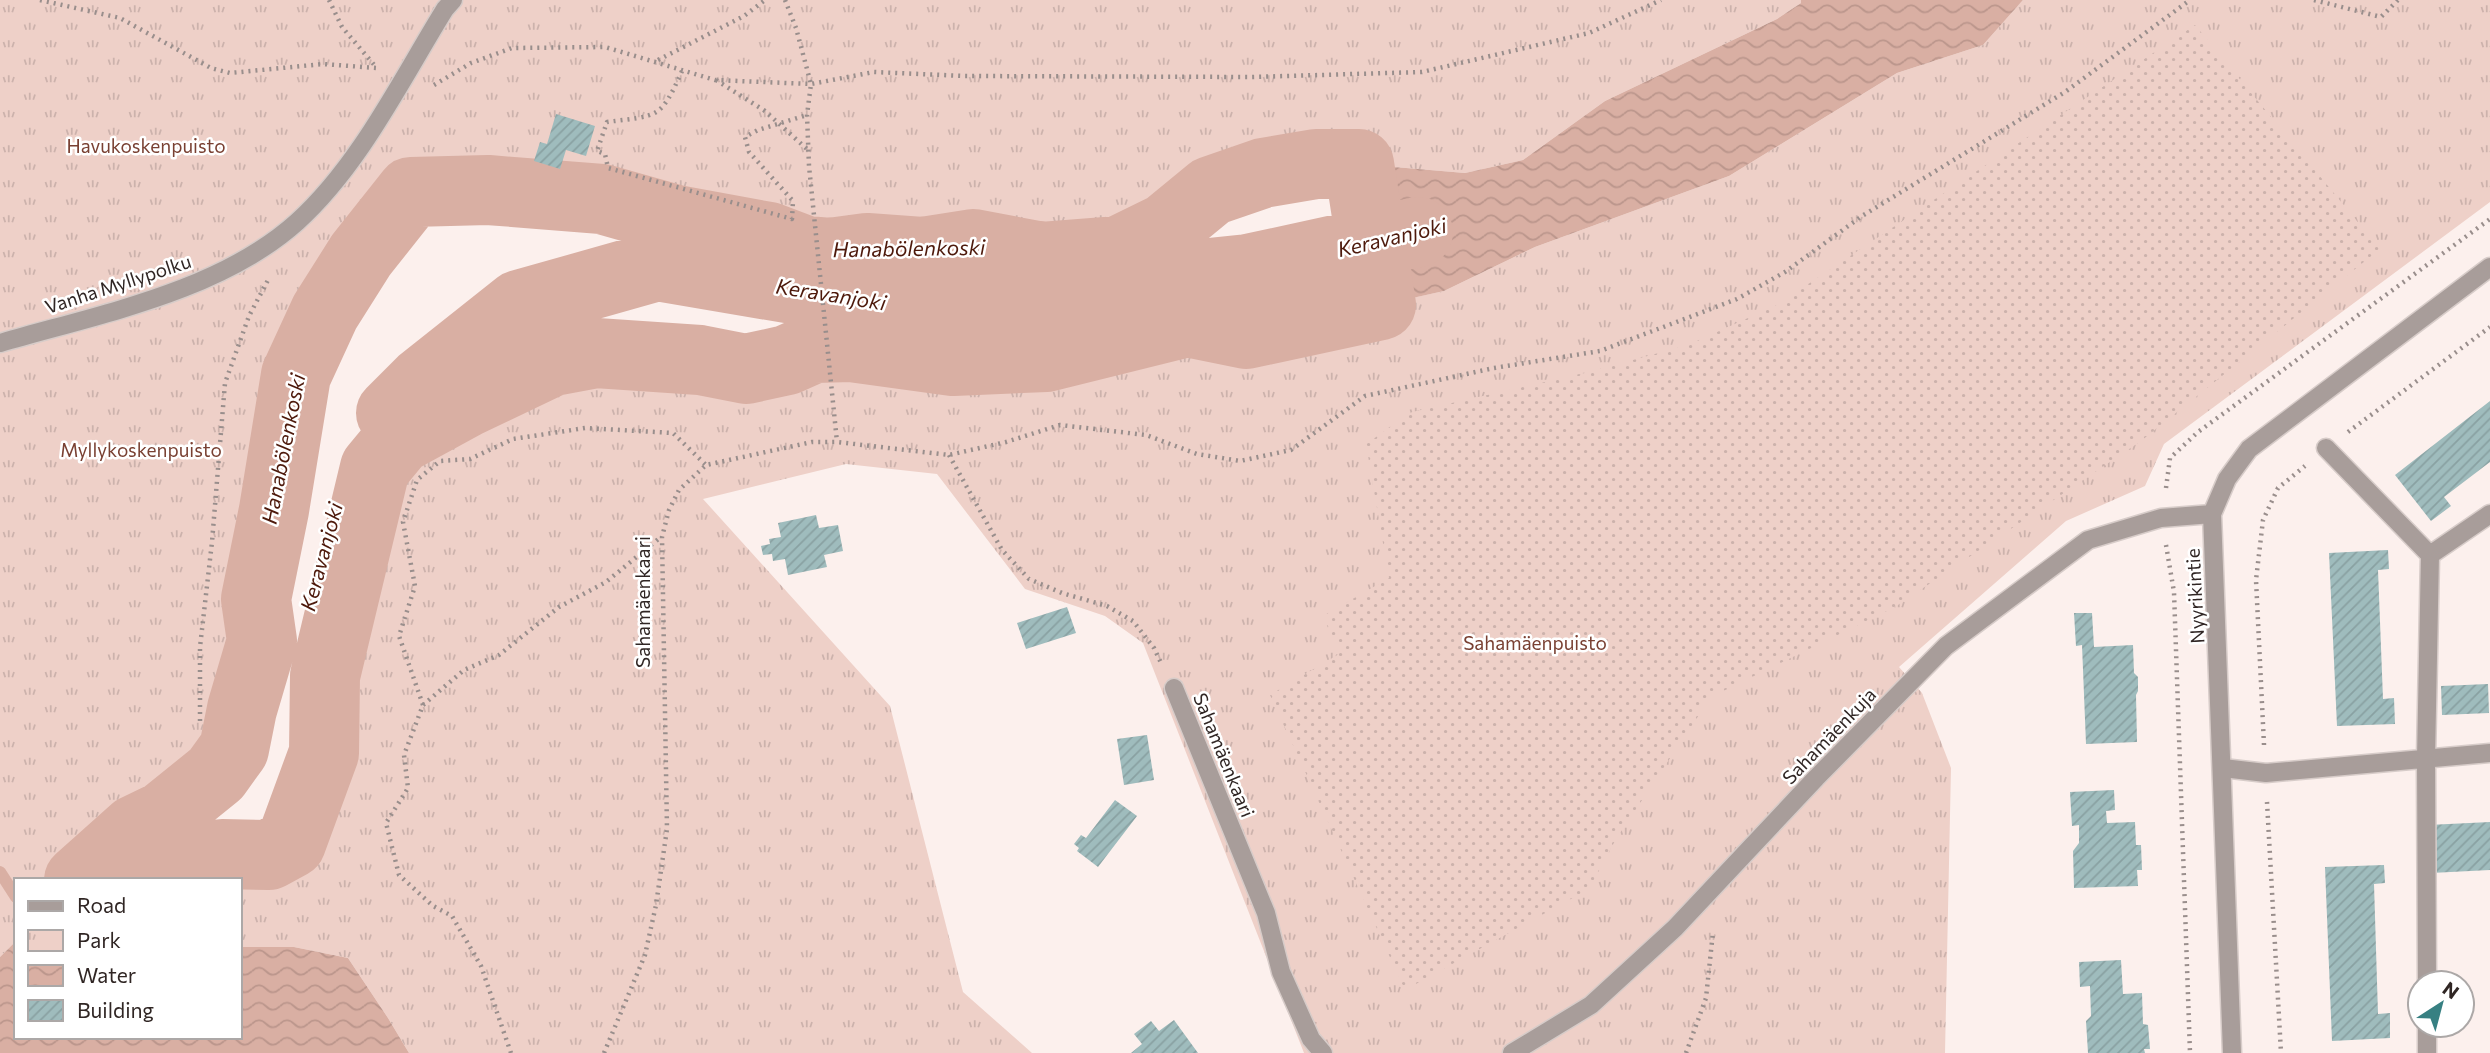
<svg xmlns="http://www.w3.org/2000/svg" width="2490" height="1053" font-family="Commissioner,sans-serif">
  <defs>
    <pattern id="park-tufts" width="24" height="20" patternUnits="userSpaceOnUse" patternTransform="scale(1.75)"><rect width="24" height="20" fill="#eed0c8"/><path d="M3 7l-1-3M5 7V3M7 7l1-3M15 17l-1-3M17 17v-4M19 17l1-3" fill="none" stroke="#ccb2ac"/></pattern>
    <pattern id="garden-dots" width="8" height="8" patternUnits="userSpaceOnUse" patternTransform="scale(1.75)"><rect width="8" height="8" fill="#eed0c8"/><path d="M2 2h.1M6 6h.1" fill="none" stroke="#ccb2ac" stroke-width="1.8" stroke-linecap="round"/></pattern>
    <pattern id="water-waves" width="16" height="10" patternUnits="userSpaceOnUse" patternTransform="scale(1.75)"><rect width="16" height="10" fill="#d9afa3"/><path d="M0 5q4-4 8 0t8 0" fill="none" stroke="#bb968c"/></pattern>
    <pattern id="building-hatch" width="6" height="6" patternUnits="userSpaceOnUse" patternTransform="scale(1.75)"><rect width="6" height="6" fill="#9fbcbd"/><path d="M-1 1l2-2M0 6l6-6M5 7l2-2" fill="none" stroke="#89a1a2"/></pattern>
  </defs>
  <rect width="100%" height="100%" fill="#fcf0ed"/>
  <path fill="url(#park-tufts)" d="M0 0H1801V3L1777 19 1605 101 1523 160 1465 173 1359 164H1316L1263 173 1211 191 1166 228 1119 251 1042 257 973 244 922 252 867 248 830 253 806 251 769 237 676 220 602 199 488 190 411 192 361 255 325 312 296 375 274 510 256 599 262 641 242 709 234 749 216 774 164 816 135 830 79 880H16V941L0 957Z
    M2023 0H2490V202L2164 444 2145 486 2066 521 1899 667 1922 693 1951 768 1945 1053H1304L1143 643 1105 616 1025 589 937 474 846 464 703 499 890 706 963 992 1032 1053H409L388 1018 348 958 294 947H240V880H164L222 854 269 855 291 843 324 753 325 676 375 468 399 439 465 403 553 361 596 353 700 360 746 369 787 360 814 348 851 347 953 361 1046 357 1187 322 1247 334 1444 291 1535 247 1729 176 1897 73 1983 45Z"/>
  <path fill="url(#garden-dots)" d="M2195 25 2380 249 2141 441 1895 607 1711 697 1616 839 1589 889 1405 990 1270 695 1339 654 1323 616 1389 578 1366 444 1412 412 1585 373 1688 345 1777 305Z"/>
  <path fill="url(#water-waves)" d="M1801 0H2023L1983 45 1897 73 1729 176 1535 247 1444 291 1381 305 1359 164 1465 173 1523 160 1605 101 1777 19 1801 3Z
    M16 941V1037H240V947H294L348 958 388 1018 409 1053H0V957Z"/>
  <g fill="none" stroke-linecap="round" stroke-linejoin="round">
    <path stroke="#d9afa3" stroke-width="12" d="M0 872 16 897"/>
    <path stroke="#d9afa3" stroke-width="70" d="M391 413 422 382 519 305 657 266 893 306 1248 269 1418 232
      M79 880 135 830 164 816 216 774 234 749 242 709 262 641 256 599 274 510 296 375 325 312 361 255 411 192 488 190 602 199 676 220 769 237 806 251 830 253 867 248 922 252 973 244 1042 257 1119 251 1166 228 1211 191 1263 173 1316 164H1359L1381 305 1246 334 1187 322 1046 357 953 361 851 347 814 348 787 360 746 369 700 360 596 353 553 361 465 403 399 439 375 468 325 676 324 753 291 843 269 855 222 854 164 880"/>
  </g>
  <path fill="url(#building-hatch)" d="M556 114 595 126 586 156 566 150 560 169 534 161 540 142 547 144Z
    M2490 401V462L2444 497 2451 506 2431 521 2395 475Z
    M816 515 819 528 838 525 843 551 824 555 827 567 788 575 785 559 773 561 772 554 763 555 761 546 770 544 769 539 781 537 778 523Z
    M2388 550 2389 569 2378 570 2383 699 2394 698 2395 724 2337 726 2329 553Z
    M1067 607 1076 633 1026 649 1017 623Z
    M2074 613H2092L2094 647 2133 645 2134 673 2138 677V691L2136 695 2137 742 2086 744 2082 645 2076 646Z
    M2488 684 2489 713 2442 715 2441 686Z
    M1147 735 1154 780 1124 785 1117 739Z
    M2114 790 2115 810 2106 811 2107 823 2135 822 2136 845H2141L2142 870H2137L2138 886 2074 888 2073 851 2079 843V825L2072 826 2070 792Z
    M1115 800 1137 816 1098 867 1077 851 1079 848 1074 844 1081 835 1086 838Z
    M2490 822V870L2431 873 2428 825Z
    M2384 865 2385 883 2374 884 2378 1014 2390 1013V1038L2332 1041 2325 867Z
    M2121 960 2123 994 2142 993 2143 1024 2148 1025 2150 1049H2144L2145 1053H2088L2086 1021 2091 1016 2090 986 2080 987 2079 962Z
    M1174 1020 1198 1053H1131L1142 1044 1134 1034 1151 1021 1159 1031Z"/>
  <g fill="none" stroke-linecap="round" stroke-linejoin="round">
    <defs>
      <path id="lane" d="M2326 448 2430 555 2426 758 2427 983
        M2430 555 2490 514
        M2223 768 2266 773 2490 753
        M2427 1025V1053"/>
      <path id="street" d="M0 343C99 314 219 292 297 222 360 165 401 80 445 9L453 0
        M1174 688 1266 913 1281 972 1311 1039 1323 1053
        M1512 1053 1591 1005 1675 928 1816 778 1946 646 2088 540 2161 518 2212 514
        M2232 1053 2212 514 2227 479 2249 449 2490 267"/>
    </defs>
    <use href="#lane" stroke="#d7ccc9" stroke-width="21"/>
    <use href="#street" stroke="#d7ccc9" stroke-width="21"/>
    <path stroke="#998e8c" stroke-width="4.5" stroke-dasharray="2 5" stroke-linecap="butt" d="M40 0 120 18 211 68 230 73 323 64 377 68
      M329 0 342 27 376 67
      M785 0 796 28 811 84 807 115 809 166 837 442
      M2314 0 2381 17 2398 0
      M658 60 744 16 765 0
      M682 71C660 120 659 115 607 122L597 151 605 154 608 168 792 219 793 201 749 152 745 137 758 130 807 115
      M716 80 765 111 808 150
      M434 85 471 63 512 48 605 47 715 80 811 84 874 72 965 76 1252 77 1422 72 1589 33 1661 0
      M2348 432 2490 327
      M949 455 1002 550 1029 579 1062 593 1107 606 1133 621 1154 648 1162 665
      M2166 488 2170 458 2198 432 2490 219
      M2166 545 2174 592 2190 1053
      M423 705 399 636 415 586 403 522 417 480 440 461 470 459 513 439 585 428 673 433 706 465
      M200 721V647L212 542 225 383 249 316 268 280
      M2264 745 2256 580 2263 520 2278 488 2305 466
      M2267 802 2281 1053
      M511 1053 481 966 452 916 433 906 399 875 386 823 408 788 404 755 423 705 464 670 499 655 559 607 606 582 661 537
      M604 1053 645 955 656 905 667 829 662 537 669 510 679 490 706 465 812 442H837L949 455 1006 442 1060 425 1146 435 1197 454 1240 461 1291 450 1365 396 1494 368 1600 351 1737 299 1785 272 1862 216 2065 92 2190 0
      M1686 1053 1706 998 1713 932"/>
    <use href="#lane" stroke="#a89d9a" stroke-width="18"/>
    <use href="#street" stroke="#a89d9a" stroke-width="18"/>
  </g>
  <g text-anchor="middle" stroke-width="5" stroke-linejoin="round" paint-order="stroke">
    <g font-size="19" fill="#794032" stroke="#fff">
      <text x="146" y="153">Havukoskenpuisto</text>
      <text x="141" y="457">Myllykoskenpuisto</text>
      <text x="1535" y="650">Sahamäenpuisto</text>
    </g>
    <g font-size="19" fill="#302624" stroke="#fff">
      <text transform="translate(118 284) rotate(-18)" y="7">Vanha Myllypolku</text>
      <text transform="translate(2195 596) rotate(-93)" y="7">Nyyrikintie</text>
      <text transform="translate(643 602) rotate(-90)" y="7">Sahamäenkaari</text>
      <text transform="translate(1829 736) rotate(-46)" y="7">Sahamäenkuja</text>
      <text transform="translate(1224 755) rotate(68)" y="7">Sahamäenkaari</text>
    </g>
    <g font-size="21" font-style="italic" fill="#4d190b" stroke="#fff">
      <text transform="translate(1392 238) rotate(-13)" y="7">Keravanjoki</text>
      <text transform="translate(909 249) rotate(-1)" y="7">Hanabölenkoski</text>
      <text transform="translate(831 295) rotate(9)" y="7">Keravanjoki</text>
      <text transform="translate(284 449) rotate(-79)" y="7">Hanabölenkoski</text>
      <text transform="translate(322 557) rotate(-75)" y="7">Keravanjoki</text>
    </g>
  </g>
  <rect x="14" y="878" width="228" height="161" fill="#ffffff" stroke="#aca8a7" stroke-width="2"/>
  <rect x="28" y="901" width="35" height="10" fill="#a89d9a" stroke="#aca8a7" stroke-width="2"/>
  <text x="77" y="913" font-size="21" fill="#302624">Road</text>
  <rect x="28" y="930" width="35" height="21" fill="url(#park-tufts)" stroke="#aca8a7" stroke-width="2"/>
  <text x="77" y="948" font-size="21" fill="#302624">Park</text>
  <rect x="28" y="965" width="35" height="21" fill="url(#water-waves)" stroke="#aca8a7" stroke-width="2"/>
  <text x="77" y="983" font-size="21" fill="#302624">Water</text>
  <rect x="28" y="1000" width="35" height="21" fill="url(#building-hatch)" stroke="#aca8a7" stroke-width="2"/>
  <text x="77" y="1018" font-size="21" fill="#302624">Building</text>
  <g transform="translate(2441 1004) rotate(36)"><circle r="33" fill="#ffffff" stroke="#aca8a7" stroke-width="2"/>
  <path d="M0-5L12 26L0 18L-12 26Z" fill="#378082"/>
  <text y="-10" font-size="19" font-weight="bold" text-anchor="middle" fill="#302624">N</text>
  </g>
</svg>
